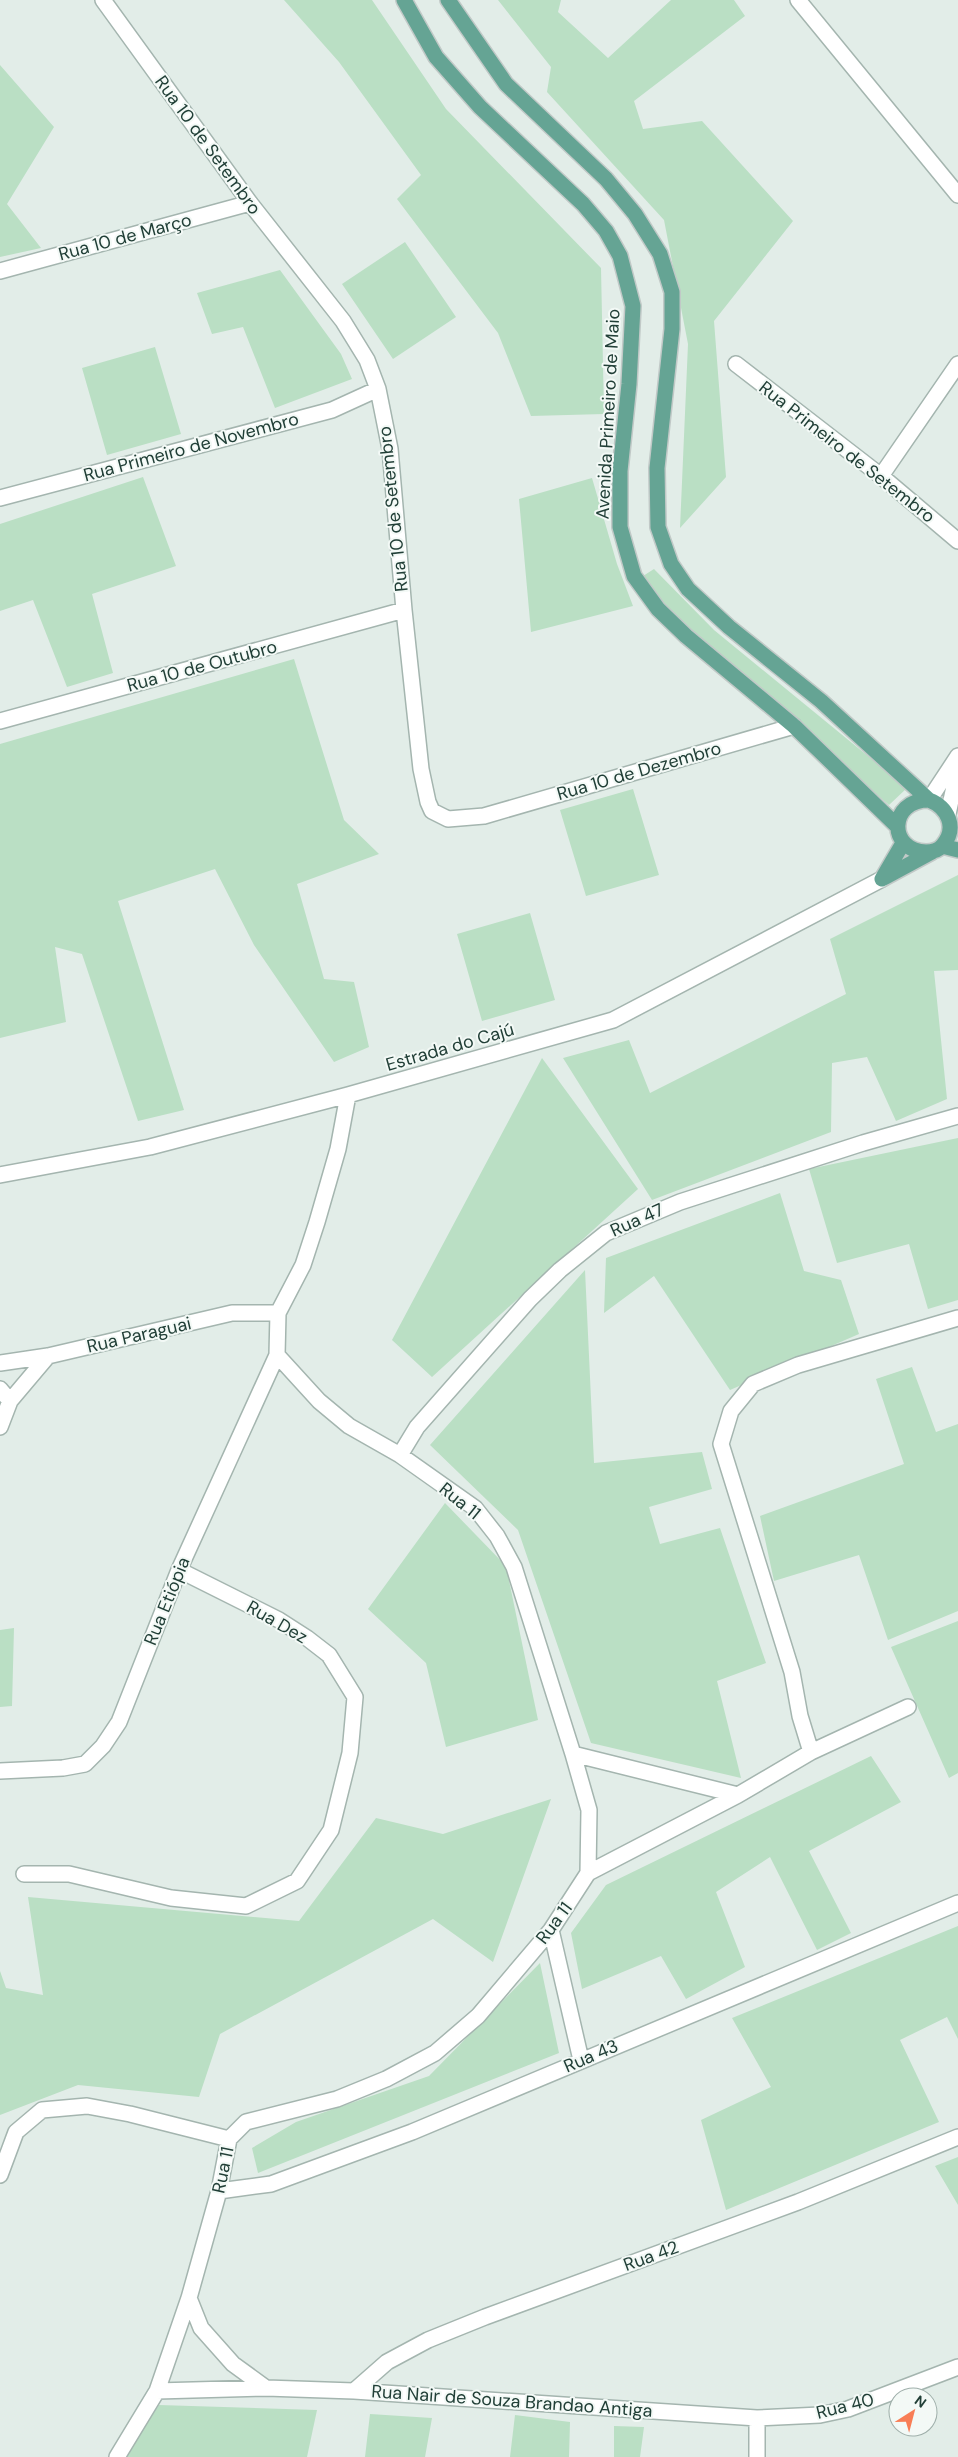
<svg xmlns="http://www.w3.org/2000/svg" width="958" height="2457" font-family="'DM Sans',sans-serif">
  <rect width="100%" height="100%" fill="#e2ede8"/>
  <path fill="#badfc4" d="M284 0H372L446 109 601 268 604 414 531 416 498 333 397 199 421 175 339 62Z
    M498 0H561L558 12 608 58 671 0H734L745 16 634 101 643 129 702 121 793 221 714 321 726 477 680 528 688 344 664 220 547 92 551 67Z
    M0 65 54 127 7 204 41 248 0 257Z
    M405 242 456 317 393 359 342 284Z
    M280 270 341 354 352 379 275 408 243 327 212 334 197 293Z
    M155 347 181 434 107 455 82 368Z
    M143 477 176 566 92 594 113 673 67 687 33 600 0 611V524Z
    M592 478 617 564 633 606 531 632 519 499Z
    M654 569 714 630 907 788 889 805 677 623 643 576Z
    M294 659 344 820 379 854 297 884 324 979 354 982 369 1047 334 1062 254 945 215 869 118 901 184 1110 138 1121 82 954 55 947 66 1022 0 1038V744Z
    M633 789 659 875 586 896 560 810Z
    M958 875V970L934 971 947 1099 896 1121 867 1057 832 1063 831 1132 652 1200 563 1058 629 1040 650 1093 846 994 830 939Z
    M530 913 555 1000 482 1021 457 934Z
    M542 1058 638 1189 432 1377 392 1340Z
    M958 1138V1300L928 1309 909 1244 837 1263 809 1169Z
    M780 1193 804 1271 841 1280 859 1334 730 1390 654 1276 604 1313 606 1258Z
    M585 1270 594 1463 702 1452 712 1489 649 1507 660 1544 720 1528 766 1663 717 1681 741 1778 591 1743 518 1530 430 1445Z
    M912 1367 936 1432 958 1424V1611L888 1640 859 1555 774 1581 760 1516 904 1464 876 1379Z
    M445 1503 506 1566 538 1720 446 1747 426 1663 368 1609Z
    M958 1621V1773L949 1778 891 1647Z
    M14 1628 12 1706 0 1707V1630Z
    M871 1756 901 1802 809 1851 851 1933 817 1950 770 1857 716 1892 745 1967 686 1999 661 1956 582 1989 571 1933 606 1885Z
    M551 1799 493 1962 433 1919 220 2034 199 2097 78 2085 0 2115V1971L6 1988 43 1995 28 1897 299 1921 376 1818 443 1834Z
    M958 1926V2039L947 2017 900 2040 939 2122 726 2210 701 2120 771 2087 732 2018Z
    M540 1963 559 2053 258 2173 252 2148 296 2122 429 2076Z
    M958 2157V2205L935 2166Z
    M159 2405 317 2410 307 2457H124Z
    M370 2414 432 2418 425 2457H365Z
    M515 2415 570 2422 569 2457H510Z
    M614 2426 644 2427 640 2457H614Z"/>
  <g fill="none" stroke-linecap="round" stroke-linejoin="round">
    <defs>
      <path id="minor" d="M103 0 250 203 343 321 367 360 378 389 390 449 404 610 421 769 428 802 432 811 448 819 484 816 794 726
        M798 0 958 195
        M0 271 250 203
        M736 364 881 476 958 541
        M881 476 958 364
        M0 498 332 410 378 389
        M0 721 404 610
        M929 800 958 756
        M948 814 958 769
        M0 1175 150 1147 348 1095 613 1020 882 879
        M0 1363 48 1356 232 1313H278
        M0 1389 10 1401
        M0 1427 10 1401 48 1356
        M400 1455 417 1427 530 1299 560 1270 606 1233 680 1202 863 1143 958 1116
        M811 1752 908 1707
        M573 1754 738 1795
        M0 1771 63 1768 85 1764 103 1746 119 1722 179 1570 277 1355
        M588 1873 738 1795 811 1752 800 1716 792 1672 721 1444 731 1411 753 1384 798 1365 958 1318
        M24 1874H69L171 1898 246 1906 297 1881 331 1830 350 1753 355 1697 329 1655 307 1638 279 1620 179 1570
        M551 1930 581 2060
        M0 2175 16 2132 42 2110 87 2106 130 2114 229 2139
        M219 2191 271 2184 412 2132 958 1903
        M189 2298 201 2328 233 2364 266 2388
        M157 2391 266 2388 354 2391 757 2418 820 2415 848 2409 958 2367
        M354 2391 387 2362 428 2340 485 2317 798 2202 958 2137
        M117 2457 157 2391 189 2298 219 2191 229 2139 246 2122 337 2099 386 2079 435 2053 478 2016 551 1930 588 1873 589 1810 573 1754 514 1567 497 1536 475 1508 400 1455 349 1426 319 1401 277 1355 278 1313 303 1265 317 1222 338 1149 348 1095
        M757 2457V2418"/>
      <path id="major" d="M404 0 436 57 480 107 583 204 606 231 620 256 633 306 629 384 620 471V527L634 576 658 609 686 636 794 726 897 826
        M448 0 506 84 606 179 635 214 660 254 672 292V329L657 468 658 527 671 564 688 589 729 627 821 701 929 800C947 807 958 827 943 845 939 850 932 852 926 852 888 851 888 800 929 800
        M942 846 958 850
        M882 879 932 852
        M882 879 903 843"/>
    </defs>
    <use href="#minor" stroke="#a4b5af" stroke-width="18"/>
    <use href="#major" stroke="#c1c9c7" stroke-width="18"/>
    <use href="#minor" stroke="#fff" stroke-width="15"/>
    <use href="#major" stroke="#65a494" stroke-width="15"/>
  </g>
  <g text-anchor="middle" stroke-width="4" stroke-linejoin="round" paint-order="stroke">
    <g font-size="18" fill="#213f37" stroke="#f3f9f6">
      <text transform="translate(208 145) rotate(54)" y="6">Rua 10 de Setembro</text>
      <text transform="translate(125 237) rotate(-15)" y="6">Rua 10 de Março</text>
      <text transform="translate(608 414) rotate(-87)" y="6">Avenida Primeiro de Maio</text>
      <text transform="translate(191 447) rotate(-15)" y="6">Rua Primeiro de Novembro</text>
      <text transform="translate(847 452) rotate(38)" y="6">Rua Primeiro de Setembro</text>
      <text transform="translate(393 509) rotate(-96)" y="6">Rua 10 de Setembro</text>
      <text transform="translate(202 666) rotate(-15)" y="6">Rua 10 de Outubro</text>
      <text transform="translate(639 771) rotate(-16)" y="6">Rua 10 de Dezembro</text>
      <text transform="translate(450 1047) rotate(-16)" y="6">Estrada do Cajú</text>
      <text transform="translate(637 1220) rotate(-24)" y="6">Rua 47</text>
      <text transform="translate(139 1335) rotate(-13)" y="6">Rua Paraguai</text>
      <text transform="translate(460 1501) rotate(39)" y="6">Rua 11</text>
      <text transform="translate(167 1601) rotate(-68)" y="6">Rua Etiópia</text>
      <text transform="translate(277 1622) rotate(30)" y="6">Rua Dez</text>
      <text transform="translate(554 1923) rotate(-53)" y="6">Rua 11</text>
      <text transform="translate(591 2056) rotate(-23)" y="6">Rua 43</text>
      <text transform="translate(223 2170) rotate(-78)" y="6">Rua 11</text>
      <text transform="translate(651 2256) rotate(-20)" y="6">Rua 42</text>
      <text transform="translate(512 2401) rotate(4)" y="6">Rua Nair de Souza Brandao Antiga</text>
      <text transform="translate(845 2406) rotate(-14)" y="6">Rua 40</text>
    </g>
  </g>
  <g transform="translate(913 2412) rotate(36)"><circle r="24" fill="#f3f9f6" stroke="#9fafaa"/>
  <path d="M0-4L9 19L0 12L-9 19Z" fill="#f87e56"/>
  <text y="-8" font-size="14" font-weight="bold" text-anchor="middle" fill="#213f37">N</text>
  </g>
</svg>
